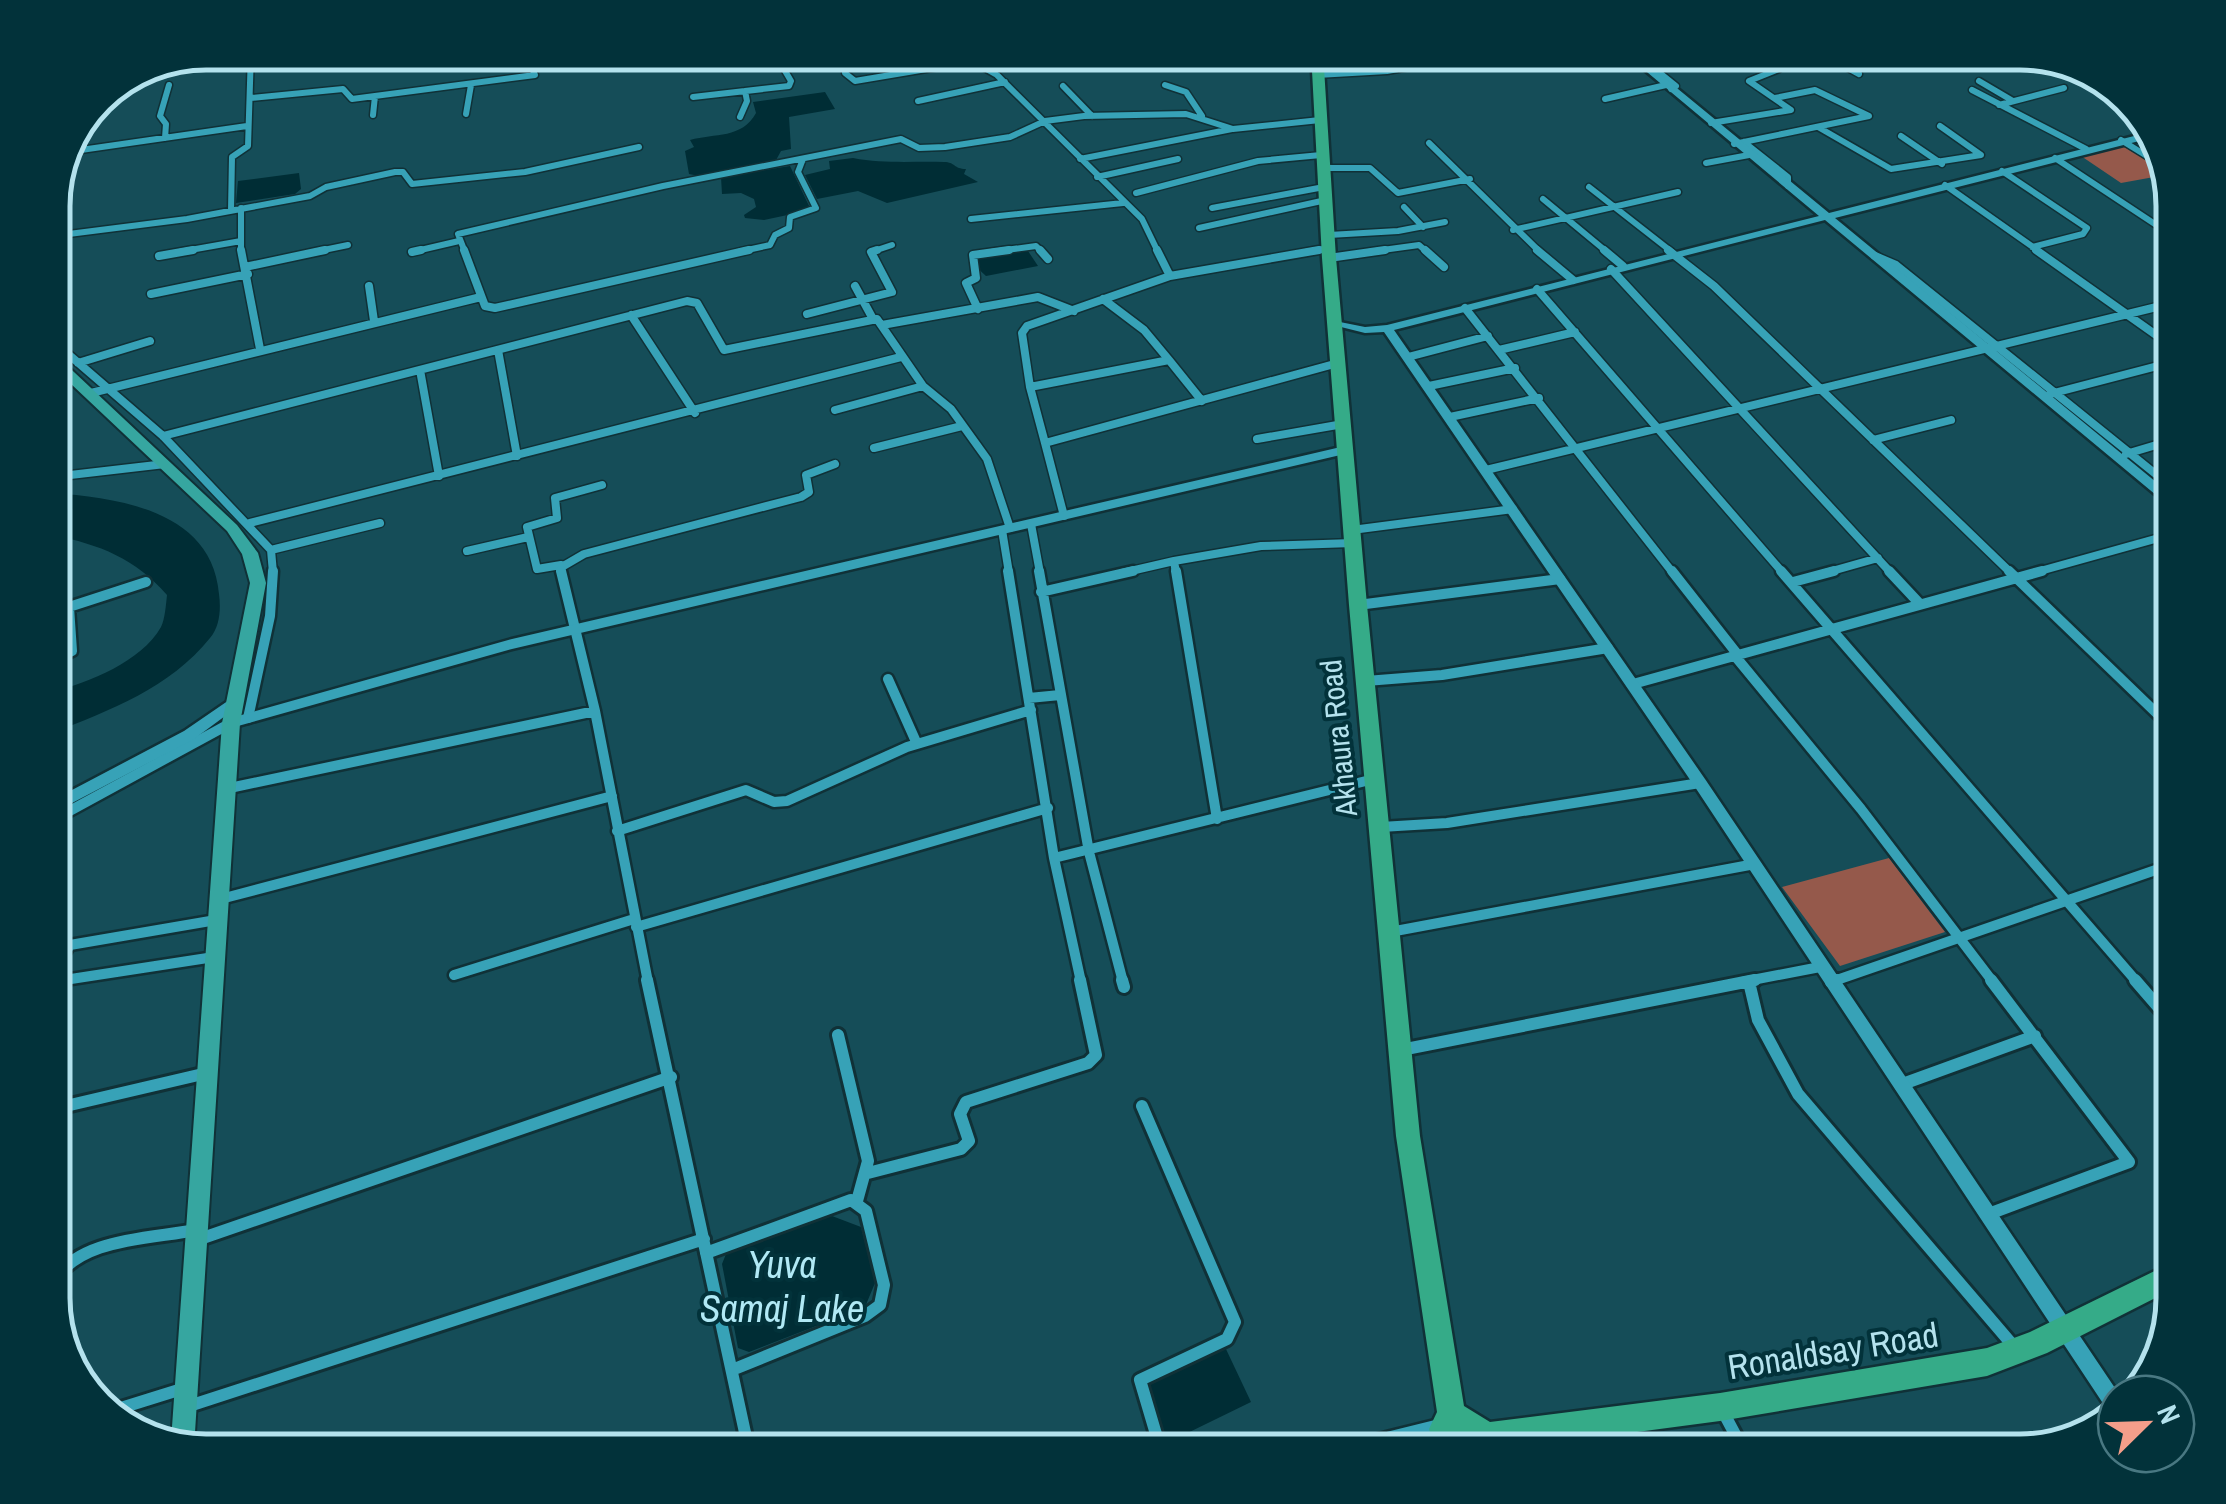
<svg xmlns="http://www.w3.org/2000/svg" width="2226" height="1504" font-family="'Archivo Narrow',sans-serif">
  <rect width="100%" height="100%" fill="#154d58"/>
  <path fill="#95594b" d="M2119 144 2164 170 2165 175 2121 183 2081 156Z
    M1889 858 1945 932 1840 966 1782 887Z"/>
  <path fill="#002d35" d="M825 92 835 109 789 117 791 149 781 151 775 162 699 176 689 174 685 151 694 147 690 140C715 133 742 139 756 113L753 102Z
    M853 158C884 164 913 161 944 162 955 162 954 169 966 169L964 174 978 182 887 203 858 191 817 199 805 175 830 169 829 161Z
    M790 166 811 210 764 220 745 218 744 215 756 207 754 199 741 193 722 194 721 177Z
    M299 173 301 189 295 194 236 203 238 181Z
    M1028 251 1038 266 986 276 973 264 980 258Z
    M53 493C120 498 212 511 219 594 221 609 220 626 210 638 170 688 110 710 53 733V692C89 682 141 662 161 627 165 619 166 604 167 595 135 558 100 545 53 535Z
    M832 1216 861 1227 875 1283 865 1307 749 1352 738 1348 722 1264 726 1254Z
    M1225 1347 1251 1402 1167 1443 1142 1380Z"/>
  <g fill="none" stroke-linecap="round" stroke-linejoin="round">
    <defs>
      <path id="minor-far3" d="M956 52 997 75 1142 219 1158 252
        M1634 52 1676 86 1671 89
        M1819 52 1859 74
        M1855 52 1873 65
        M1904 52 1913 59
        M845 55V73L855 81 974 61
        M1132 63 1190 52
        M725 67 848 53
        M1317 75 1387 71 1492 52
        M1979 81 2013 101
        M1165 85 1186 92 1202 116
        M1063 86 1092 116
        M1972 90 2086 149
        M693 97 789 86 791 81 778 59
        M251 98 343 89 352 99 535 75 528 60 542 52
        M1605 99 1666 85
        M918 101 1005 82
        M1999 105 2064 88
        M466 114 471 85
        M373 115 375 96
        M740 117 747 101 745 91
        M1711 123 1791 110 1749 81 1779 69 1749 52
        M1818 127 1891 169 1981 155 1940 126
        M1901 136 1942 164
        M165 138 166 124 160 116 169 85
        M2121 140 2163 166
        M1744 142 1788 177V186
        M1429 143 1540 252
        M1734 144 1869 116 1815 90 1775 98
        M74 151 247 126
        M2055 158 2173 236
        M1080 159 1232 129
        M1706 163 1749 155
        M1323 168H1370L1398 193 1470 179
        M2002 171 2087 228 2083 234 2032 247
        M1097 177 1178 159
        M1945 185 2040 252
        M1589 187 1672 252
        M1136 193 1258 161 1321 155
        M1543 199 1607 252
        M1404 207 1423 227
        M241 208V252
        M1212 208 1324 187
        M231 210 232 157 248 146 251 52
        M971 219 1123 203
        M1199 228 1326 200
        M1513 230 1678 192
        M1329 235 1398 231 1445 222
        M53 236 187 219 310 196 326 187 395 172H403L412 184 525 172 639 147
        M179 252 241 241
        M314 252 348 245
        M412 252 459 241
        M465 252 458 234 663 186 901 139 919 148 945 147 1010 137 1045 121 1084 116 1186 114 1233 129 1320 120
        M738 252 770 245 775 235 789 228 790 217 816 208 798 172 803 159
        M871 252 892 245
        M991 252 1036 246 1042 252
        M1305 252 1330 248
        M1368 252 1419 245 1427 252"/>
      <path id="minor-far2" d="M241 250 260 349
        M464 250 485 306 495 308 749 250
        M1040 250 1048 259
        M1157 250 1170 276
        M1425 250 1444 267
        M1537 250 1573 280
        M1604 250 1623 266
        M1668 250 1714 286 2011 573
        M2036 250 2173 347
        M412 252 421 250
        M159 256 193 250
        M1875 256 1896 265 2173 488
        M1329 258 1385 250
        M245 267 325 250
        M1611 269 1891 573
        M369 286 374 321
        M855 286 873 319
        M1537 289 1783 573
        M151 294 248 274
        M1103 299 1144 330 1169 360
        M1465 308 1673 573
        M978 309 966 283 976 278 973 255 1009 250
        M807 314 892 292 871 252 877 250
        M631 315 695 413
        M882 325 1038 297 1074 311
        M53 341 163 436 271 550 273 573
        M498 350 517 456
        M1499 350 1575 332
        M1408 357 1488 336
        M78 363 150 341
        M420 370 439 476
        M1429 386 1515 368
        M1030 387 1022 333 1027 326 1170 276 1319 250
        M91 393 481 297
        M2050 394 2173 362
        M835 410 923 386
        M1450 417 1539 398
        M163 436 687 301 697 303 724 350 877 319 923 386 951 409 987 459 1010 528
        M1257 439 1343 424
        M1873 440 1951 420
        M1045 443 1030 387 1169 360 1202 401
        M874 448 962 426
        M2126 454 2173 440
        M1486 470 2173 303
        M53 477 165 464
        M1064 516 1045 443 1338 363
        M250 523 901 357
        M1031 524 1040 573
        M1002 530 1009 573
        M1352 530 1513 509
        M271 550 380 523
        M467 551 528 537
        M1174 561 1261 546 1353 543
        M561 565 537 569 527 527 557 518 555 498 602 485
        M561 573 560 568 584 554 801 497 809 492 806 475 835 464
        M1122 573 1174 561 1176 573
        M1825 573 1878 558
        M2033 573 2173 534"/>
      <path id="minor-far1" d="M561 571 595 711 648 982
        M1008 571 1054 858 1081 982
        M1039 571 1089 852 1123 982
        M1176 571 1217 819
        M1672 571 1738 655
        M1781 571 2137 982
        M1889 571 1919 603
        M2009 571 2173 729
        M1793 582 1834 571
        M1041 592 1133 571
        M1358 605 1560 579
        M1735 656 1861 809 1993 982
        M53 660 72 651 69 607 146 582
        M888 679 917 744
        M1366 681 1442 675 1608 648
        M1633 684 2042 571
        M1029 698 1060 695
        M248 718 270 616 273 571
        M225 789 595 711
        M53 820 231 723
        M1381 827 1447 823 1700 783
        M617 831 746 790 774 802 787 801 907 747 1031 710
        M1054 858 1374 779
        M217 900 612 796
        M636 927 1048 808
        M1390 932 1755 864
        M214 957 71 979 63 977 61 959 70 945 216 920
        M454 975 634 919
        M1742 982 1820 967
        M1831 982 2173 864"/>
      <path id="minor" d="M647 980 749 1451
        M1122 980 1124 987
        M2135 980 2173 1024
        M1749 982 1758 1020 1798 1094 2016 1349
        M1831 982 1837 980
        M838 1035 868 1161 857 1201
        M1401 1050 1755 980
        M1900 1085 2035 1036
        M1142 1106 1235 1322 1227 1339 1140 1380 1161 1451
        M53 1109 207 1073
        M868 1173 961 1149 969 1141 960 1114 966 1102 1088 1063 1096 1055 1080 980
        M1986 1215 2129 1162 1991 980
        M197 1240 671 1077
        M706 1253 851 1200 866 1211 884 1285 880 1305 865 1316 732 1370
        M53 1283C77 1238 149 1239 196 1230
        M186 1407 704 1239
        M1721 1408 1744 1451
        M108 1412 185 1388"/>
      <path id="tertiary" d="M1623 52H1633L1829 213 2154 131 2155 137 1835 218 2173 496V506L2168 505 1825 220 1394 330 1705 779 2119 1394H2116V1413L2112 1417 1695 787 1384 332 1365 333 1329 324 1335 321 1365 327 1387 325 1819 216Z
        M1960 52C1998 52 2039 58 2076 70L2072 72Z
        M1345 446 1349 447V453L512 649 231 728 224 723 231 718 512 639Z
        M235 696 240 697 242 701 240 705 194 739 53 813V800L184 731Z
        M1447 1417 1454 1421 1458 1428 1454 1435 1447 1439 1395 1451H1343L1346 1443 1354 1440Z"/>
      <path id="secondary" d="M53 356 58 357 237 525 258 553 266 583 240 723 194 1448 171 1441 222 723 250 583 242 554 227 531 53 367Z"/>
      <path id="primary" d="M1311 52H1323L1336 258 1367 605 1420 1136 1464 1406 1490 1422 1720 1393 1987 1348 2030 1332 2173 1262V1289L2047 1353 1987 1376 1720 1421 1494 1451H1436L1429 1429 1437 1412 1396 1136 1349 605 1322 258ZM1459 1435 1468 1441 1464 1450Z"/>
    </defs>
    <use href="#minor-far3" stroke="#103137" stroke-width="9"/>
    <use href="#minor-far2" stroke="#103137" stroke-width="11"/>
    <use href="#minor-far1" stroke="#103137" stroke-width="15"/>
    <use href="#minor" stroke="#103137" stroke-width="18"/>
    <use href="#tertiary" stroke="#103137" stroke-width="5"/>
    <use href="#secondary" stroke="#103137" stroke-width="4"/>
    <use href="#primary" stroke="#103137" stroke-width="5"/>
    <use href="#minor-far3" stroke="#37a2b7" stroke-width="6"/>
    <use href="#minor-far2" stroke="#37a2b7" stroke-width="8"/>
    <use href="#minor-far1" stroke="#37a2b7" stroke-width="10"/>
    <use href="#minor" stroke="#37a2b7" stroke-width="12"/>
    <use href="#tertiary" fill="#37a2b7" fill-rule="evenodd"/>
    <use href="#secondary" fill="#36a6a0" fill-rule="evenodd"/>
    <use href="#primary" fill="#35ab88" fill-rule="evenodd"/>
  </g>
  <g text-anchor="middle" stroke-width="8" stroke-linejoin="round" paint-order="stroke">
    <g font-size="30" fill="#b4e2ed" stroke="#02323a">
      <text transform="translate(1339 738) rotate(-96)" y="10">Akhaura Road</text>
    </g>
    <g font-size="35" fill="#b4e2ed" stroke="#02323a">
      <text transform="translate(1833 1351) rotate(-9)" y="12">Ronaldsay Road</text>
    </g>
    <g font-size="38" font-style="italic" fill="#b1e9f5" stroke="#02323a">
      <text x="782" y="1278">Yuva<tspan x="782" dy="44">Samaj Lake</tspan></text>
    </g>
  </g>
  <path d="M0 0H2226V1504H0ZM206 70H2020A136 136 0 0 1 2156 206V1298A136 136 0 0 1 2020 1434H206A136 136 0 0 1 70 1298V206A136 136 0 0 1 206 70Z" fill="#02323a" fill-rule="evenodd"/>
  <path fill="none" stroke="#b4e2ed" stroke-width="5" d="M206 70H2020A136 136 0 0 1 2156 206V1298A136 136 0 0 1 2020 1434H206A136 136 0 0 1 70 1298V206A136 136 0 0 1 206 70Z"/>
  <g transform="translate(2146 1424) rotate(67)"><circle r="48" fill="#02323a" stroke="#497882" stroke-width="2.5"/>
  <path d="M0-8L18 38L0 25L-18 38Z" fill="#f49e8a"/>
  <text y="-15" font-size="28" font-weight="bold" text-anchor="middle" fill="#b4e2ed">N</text>
  </g>
</svg>
